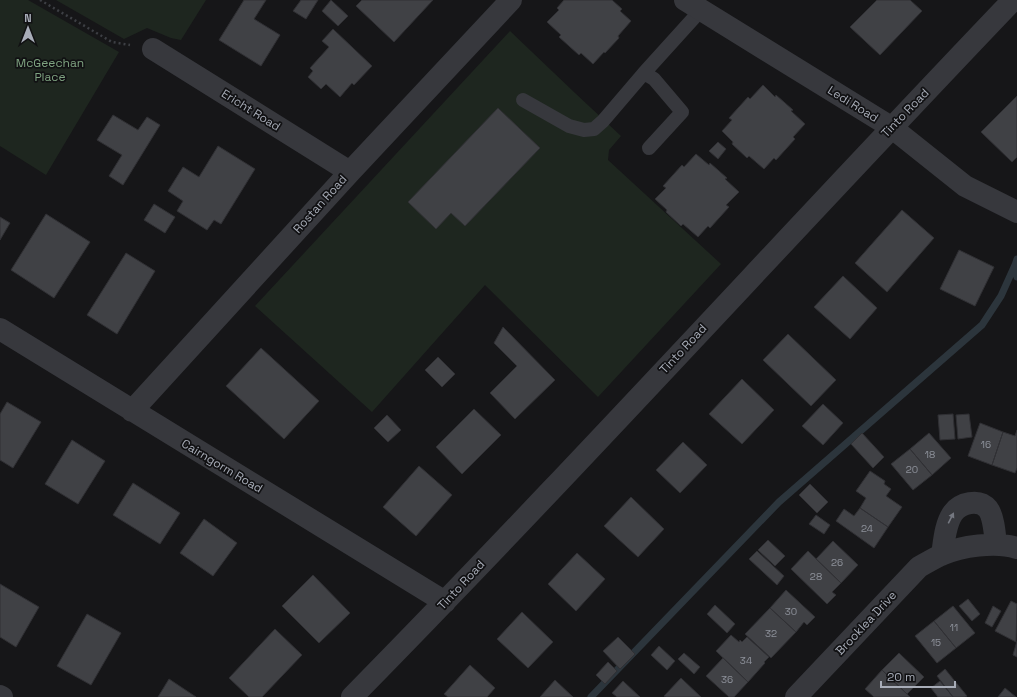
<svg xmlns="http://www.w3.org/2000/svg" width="1017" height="697" font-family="'Space Grotesk',sans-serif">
  <rect width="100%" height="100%" fill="#161618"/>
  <path fill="#1e261f" d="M0 0H28L119 52 46 175 0 146Z
    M56 0H206L181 40 171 38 147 28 124 39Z
    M510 31 575 93 621 136 609 150 608 160 721 264 598 397 485 285 372 412 255 306Z"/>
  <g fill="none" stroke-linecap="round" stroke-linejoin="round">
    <path stroke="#2c353c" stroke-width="7" d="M1017 259 1015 265 1017 277
      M591 697 779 502 982 325 1001 296 1015 265"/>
  </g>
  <path fill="#404145" stroke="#303034" d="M244 0H266L254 19 280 35 261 66 219 40Z
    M301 0H318L306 19 293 11Z
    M331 0 348 16 338 26 322 11Z
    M362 0H433L394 42 356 6Z
    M564 0H612L622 9 620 11 631 21 618 36 619 38 605 53 604 52 593 64 581 53 579 55 559 37 561 35 547 22 559 10 557 8Z
    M877 0H910L922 11 880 55 850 27Z
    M333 29 372 66 354 85 352 83 340 97 326 84 321 89 308 77 313 71 310 68 329 47 322 41Z
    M763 85 775 97 776 95 793 110 791 111 805 124 793 137 795 139 776 160 774 158 764 169 749 156 747 158 732 144 733 142 722 131 732 120 729 118 748 97 750 99Z
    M1017 96V157L1012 162 981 132Z
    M498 108 540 148 465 226 451 213 436 229 408 202Z
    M113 115 138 130 147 117 160 125 123 185 109 176 122 155 97 140Z
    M718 142 726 149 718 159 709 151Z
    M218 146 255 169 221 224 214 220 207 230 177 211 183 201 168 191 183 167 199 177Z
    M696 154 709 165 710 163 727 178 725 179 739 192 726 205 729 207 710 228 708 226 698 237 683 224 681 226 666 212 667 210 655 199 666 188 663 186 682 165 684 167Z
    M154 204 175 217 165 233 144 220Z
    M902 210 934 238 887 292 855 263Z
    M46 214 90 242 54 298 11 270Z
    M0 217 10 223 0 240Z
    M959 250 994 267 975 306 940 289Z
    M126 253 155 271 117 334 87 315Z
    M843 276 877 308 850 339 814 307Z
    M503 327 555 380 515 419 490 393 517 366 494 343Z
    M788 334 836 380 811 406 763 360Z
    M261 348 319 401 284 439 226 386Z
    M438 357 455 374 442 387 425 370Z
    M742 379 774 410 742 444 709 414Z
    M7 402 41 422 13 468 0 460V414Z
    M823 404 843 423 823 445 802 426Z
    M474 409 501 435 462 474 436 447Z
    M953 414 955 439 940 440 938 415Z
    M969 414 972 437 958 439 956 415Z
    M387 415 401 430 388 442 374 428Z
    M980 423 1003 432 992 465 968 456Z
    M1017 430V468L1015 473 992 465 1003 432 1015 436Z
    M862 433 884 457 873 468 851 444Z
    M929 433 951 458 932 475 910 449Z
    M72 440 105 461 78 504 45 484Z
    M683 442 707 465 680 493 656 470Z
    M910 449 932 475 913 490 891 464Z
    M419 466 452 495 416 536 383 507Z
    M870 471 885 481 884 484 891 489 886 496 902 507 888 527 860 508 866 498 856 491Z
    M133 483 180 513 160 544 113 515Z
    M810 484 828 502 817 513 799 495Z
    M631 497 664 529 638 557 604 526Z
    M860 508 888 527 874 548 836 521 844 509 854 516Z
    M816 515 830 525 824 534 809 524Z
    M204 519 237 543 213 576 180 553Z
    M768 540 785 556 775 566 758 550Z
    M833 541 858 565 841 583 816 559Z
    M757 551 784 576 777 585 749 559Z
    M808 551 841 583 832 592 836 595 827 604 791 569Z
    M577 553 605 579 576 611 548 584Z
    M313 575 350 613 319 643 282 606Z
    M0 584 39 607 16 647 0 637Z
    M786 590 815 617 807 625 804 622 796 632 770 608Z
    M968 599 980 614 972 621 959 606Z
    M1011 601 1017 604 1016 642 995 631Z
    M715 605 735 624 727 633 707 614Z
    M953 606 975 633 956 648 934 621Z
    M993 606 1001 611 992 627 985 623Z
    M770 608 796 632 771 658 745 634Z
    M522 612 553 642 528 668 497 639Z
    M87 614 121 633 91 685 57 666Z
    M934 621 956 648 937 663 915 636Z
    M275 629 302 655 262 697H249L229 678Z
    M731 635 739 642 740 640 742 642 747 637 769 657 764 662 765 663 748 682 716 651Z
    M618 637 635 654 620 669 603 651Z
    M1017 641V657L1013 655Z
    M659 646 675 661 667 670 651 655Z
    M684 653 700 667 694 674 678 659Z
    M899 653 924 677 907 694 882 670Z
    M723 658 748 682 734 697H729L706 676Z
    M608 662 617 671 605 684 596 675Z
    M470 665 495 688 487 697H448L444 694Z
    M945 669 967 696 965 697H953L937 676Z
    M882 670 907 694 910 697H874L865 689Z
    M681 678 701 697H666L664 696Z
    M169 679 196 697H158Z
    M555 680 573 697H540Z
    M623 681 640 697H617L612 693Z
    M940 681 953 697H938L931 688Z
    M1005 688 1016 697H998Z"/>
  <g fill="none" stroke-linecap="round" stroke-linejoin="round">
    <path stroke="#3d3f44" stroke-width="2.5" stroke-dasharray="2 3" stroke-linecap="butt" d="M40 0 112 42 130 45"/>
    <path stroke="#37383d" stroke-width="14" d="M644 73 654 79 682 112 649 148
      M523 100 569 126 584 130 594 129 603 121 644 73 701 10"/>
    <path stroke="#37383d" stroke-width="22" d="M685 0 891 127 965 186 1017 212
      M153 49 350 172
      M0 329 445 602
      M132 411 350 172 511 0
      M942 555C944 542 945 524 953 513 960 503 979 498 988 509 994 517 995 536 996 545
      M0 696 2 697
      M352 697C576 469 792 231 1013 0
      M796 697 919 567C926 563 933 559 941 555 961 546 996 541 1017 548"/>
  </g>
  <defs><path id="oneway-solid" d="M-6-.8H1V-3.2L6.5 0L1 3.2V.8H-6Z"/></defs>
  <use fill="#757881" href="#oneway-solid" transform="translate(951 518) rotate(-63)"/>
  <g text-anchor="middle" stroke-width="3.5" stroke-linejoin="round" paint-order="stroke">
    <g font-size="10" fill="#8e929b">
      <text x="986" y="448">16</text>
      <text x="930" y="458">18</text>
      <text x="912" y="473">20</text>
      <text x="867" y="532">24</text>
      <text x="837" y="566">26</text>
      <text x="816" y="580">28</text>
      <text x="791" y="615">30</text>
      <text x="954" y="631">11</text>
      <text x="771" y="637">32</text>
      <text x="936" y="646">15</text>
      <text x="746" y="664">34</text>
      <text x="727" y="683">36</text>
    </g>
    <g font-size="12" fill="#7fa381" stroke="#111113">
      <text x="50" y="67">McGeechan<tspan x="50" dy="14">Place</tspan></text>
    </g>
    <g font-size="12" fill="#a8adb8" stroke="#111113">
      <text transform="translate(853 104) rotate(32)" y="4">Ledi Road</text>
      <text transform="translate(251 110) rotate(32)" y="4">Ericht Road</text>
      <text transform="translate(905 113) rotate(-46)" y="4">Tinto Road</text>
      <text transform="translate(320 204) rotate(-48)" y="4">Rostan Road</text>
      <text transform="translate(683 349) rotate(-47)" y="4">Tinto Road</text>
      <text transform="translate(222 466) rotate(31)" y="4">Cairngorm Road</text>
      <text transform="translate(461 585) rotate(-47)" y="4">Tinto Road</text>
      <text transform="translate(866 623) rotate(-47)" y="4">Brooklea Drive</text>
    </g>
  </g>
  <g transform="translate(28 28)" stroke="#111113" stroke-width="3" paint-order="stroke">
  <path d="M0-3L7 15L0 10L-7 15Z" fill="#a8adb8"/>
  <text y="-6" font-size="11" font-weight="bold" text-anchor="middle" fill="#a8adb8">N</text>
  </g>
  <path d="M881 681v6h74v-6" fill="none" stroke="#a8adb8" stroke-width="2"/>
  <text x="887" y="681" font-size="12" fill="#a8adb8" stroke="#111113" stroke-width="3" paint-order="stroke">20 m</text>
</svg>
